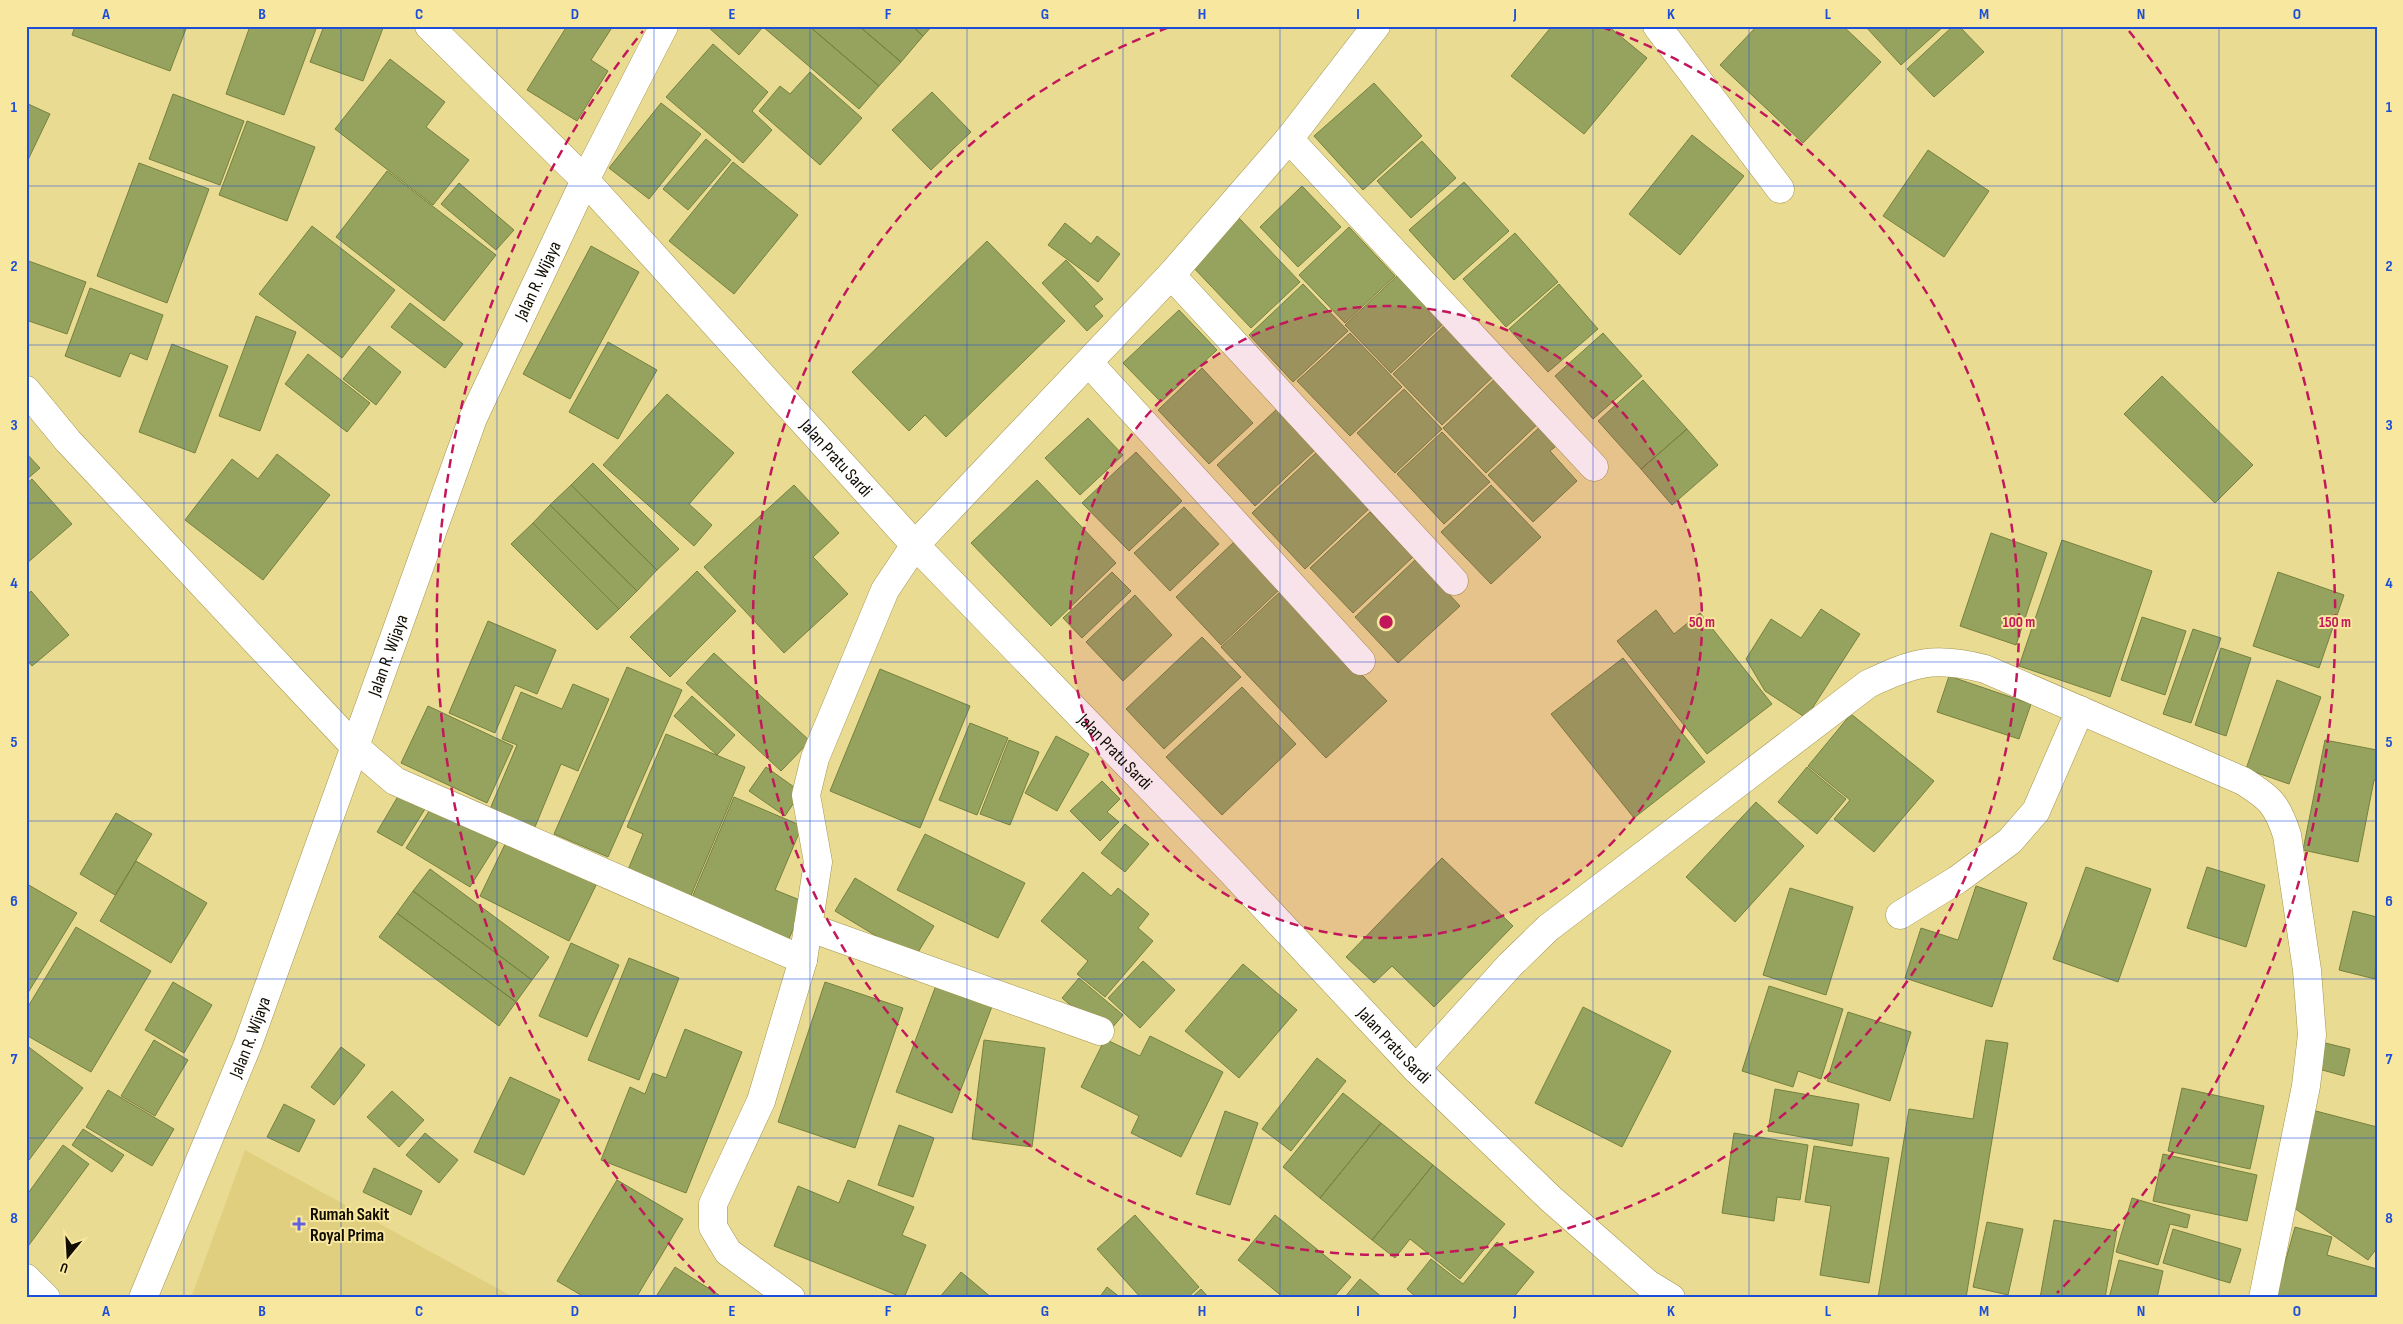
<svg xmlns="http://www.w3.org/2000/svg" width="2403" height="1324" font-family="'Sofia Sans Condensed',sans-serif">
  <rect width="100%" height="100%" fill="#eadb92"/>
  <path fill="#e0cf7e" d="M245 1150 515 1298H191Z"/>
  <path fill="#96a35e" stroke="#75813d" d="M75 26H187L170 71 72 35Z
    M250 26H317L284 115 226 94Z
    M324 26 383 28 363 81 310 62Z
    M567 26H613L591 60 608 71 577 121 527 90Z
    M707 26H760L762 28 739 55Z
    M762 26H809L879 86 859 109Z
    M809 26H859L901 62 879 86Z
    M859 26H912L923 36 901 62Z
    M912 26H932L923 36Z
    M1552 26H1608L1647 58 1584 134 1511 76Z
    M1757 26H1843L1881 62 1803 143 1720 65Z
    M1865 26H1944L1901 65Z
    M1953 26H1959L1984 52 1934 97 1907 69Z
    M713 44 768 92 752 111 772 130 743 163 666 97Z
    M390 59 445 102 426 127 469 160 433 205 335 129Z
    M810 72 862 118 820 165 759 111 780 86 790 94Z
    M1374 83 1422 136 1363 190 1314 136Z
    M932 92 971 132 931 170 892 130Z
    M173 94 244 121 220 185 149 159Z
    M26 103 50 114 26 164Z
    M661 103 701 134 649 199 609 168Z
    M247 121 315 147 287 221 219 195Z
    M1692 135 1744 176 1680 255 1629 214Z
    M706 139 731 160 688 210 663 189Z
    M1422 141 1456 178 1411 218 1377 181Z
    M1928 150 1989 191 1944 257 1883 216Z
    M733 162 798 215 734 294 669 241Z
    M139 163 209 189 167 303 97 276Z
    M387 171 496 255 444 321 336 237Z
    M1464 182 1509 231 1454 280 1409 230Z
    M459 183 514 230 496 250 441 204Z
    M1302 186 1341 227 1298 267 1260 227Z
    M1239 218 1300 282 1251 328 1190 264Z
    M1065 223 1091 244 1097 236 1120 254 1098 282 1048 245Z
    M312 226 395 290 342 358 259 294Z
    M1349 227 1395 276 1345 323 1299 275Z
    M1515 233 1558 282 1506 327 1463 279Z
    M987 241 1065 321 946 437 925 415 909 431 852 372Z
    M591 246 639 272 570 399 523 374Z
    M26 260 86 282 67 334 26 320Z
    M1066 260 1103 299 1094 306 1103 316 1087 331 1042 283Z
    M1399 274 1445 322 1391 373 1345 325Z
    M1303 284 1348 331 1293 382 1249 335Z
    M1559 284 1598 329 1548 372 1509 329Z
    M90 288 163 315 147 360 130 353 120 377 65 356Z
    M410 303 463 344 445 368 391 327Z
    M1179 310 1217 350 1161 402 1123 363Z
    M256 316 296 332 260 431 219 416Z
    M1447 323 1496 374 1442 425 1393 374Z
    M1350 333 1402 387 1350 436 1297 381Z
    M1603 333 1642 376 1593 419 1555 376Z
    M608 342 657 370 618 439 569 412Z
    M172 344 228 366 195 453 139 432Z
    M369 346 401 372 376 405 343 379Z
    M308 354 370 403 347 432 285 384Z
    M1202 368 1253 423 1209 464 1158 410Z
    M1499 375 1542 420 1486 473 1443 428Z
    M2162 376 2253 465 2215 503 2124 414Z
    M1643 380 1687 429 1641 469 1598 421Z
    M1404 389 1442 429 1395 473 1357 433Z
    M667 394 734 453 689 504 712 525 694 546 603 465Z
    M1279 407 1317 448 1255 506 1217 465Z
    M1088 418 1123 455 1080 495 1045 458Z
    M1543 424 1561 442 1550 451 1577 481 1533 522 1488 475Z
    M1687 429 1718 465 1672 505 1641 469Z
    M1442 432 1490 482 1444 524 1397 474Z
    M1320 449 1373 505 1305 569 1252 513Z
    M1136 452 1182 501 1129 551 1082 503Z
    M26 453 40 468 26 480Z
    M277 454 330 495 263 580 185 520 232 459 258 479Z
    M593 463 679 549 657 570 571 485Z
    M32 479 72 524 26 564V484Z
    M1037 480 1116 563 1051 626 971 543Z
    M571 485 657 570 637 591 550 505Z
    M794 485 839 533 813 557 848 594 784 653 704 567Z
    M1491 485 1541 537 1491 584 1441 532Z
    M550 505 637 591 619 609 533 523Z
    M1184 507 1219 544 1170 591 1134 553Z
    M1370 512 1413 557 1353 613 1310 568Z
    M533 523 619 609 597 630 511 544Z
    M1991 533 2047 553 2016 645 1960 626Z
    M2062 540 2152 571 2110 697 2019 666Z
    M1235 541 1280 589 1221 645 1176 597Z
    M1416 559 1460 606 1398 663 1355 617Z
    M697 571 736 611 670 677 630 637Z
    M1112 572 1131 591 1082 638 1063 618Z
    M2278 572 2344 595 2319 668 2253 646Z
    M31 591 69 635 32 666 26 659V596Z
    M1281 591 1387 701 1326 758 1221 647Z
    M1135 595 1172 635 1123 681 1086 642Z
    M1821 609 1860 634 1806 718 1765 691 1746 659 1771 619 1801 638Z
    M1656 610 1674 634 1700 613 1772 704 1707 754 1617 641Z
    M2142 617 2186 631 2165 695 2121 680Z
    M488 621 556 650 537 694 515 685 495 733 449 713Z
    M2193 629 2221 638 2191 723 2163 714Z
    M1202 637 1241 677 1164 749 1126 709Z
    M2221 648 2251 658 2226 736 2195 725Z
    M714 653 810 741 781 771 686 683Z
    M1623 658 1705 762 1634 818 1551 714Z
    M627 667 682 690 608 857 554 834Z
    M880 669 970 706 920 828 830 791Z
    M1949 676 2031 704 2019 739 1937 712Z
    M2277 680 2321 697 2289 784 2246 769Z
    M573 684 609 699 578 771 561 764 535 827 490 809 517 745 502 739 521 692 562 709Z
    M1242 687 1296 744 1222 815 1166 757Z
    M692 696 735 735 717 755 674 716Z
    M428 706 513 746 487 803 401 763Z
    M1851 714 1934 781 1874 852 1834 819 1850 800 1808 766Z
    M970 723 1008 738 977 815 939 800Z
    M666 734 745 767 690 898 627 872 643 834 627 827Z
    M1056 736 1089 754 1057 811 1025 793Z
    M1009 740 1039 752 1010 825 980 814Z
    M2325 740 2377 750V781L2374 780 2358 862 2303 850Z
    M766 767 801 792 785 816 749 791Z
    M1807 767 1846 799 1817 834 1778 802Z
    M1102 781 1120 799 1107 812 1119 822 1100 841 1070 811Z
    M404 786 430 801 402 846 377 832Z
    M734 797 802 826 775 890 805 902 788 941 691 900Z
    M1756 802 1804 846 1735 922 1686 877Z
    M434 803 498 842 470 887 406 848Z
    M116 813 152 834 115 895 80 874Z
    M1125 824 1149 844 1125 872 1101 853Z
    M925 834 1025 883 998 938 897 890Z
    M509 836 598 881 569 941 480 896Z
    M1442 858 1513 926 1434 1007 1392 966 1374 983 1346 957Z
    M136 861 207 903 171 963 100 921Z
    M2086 867 2151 889 2118 982 2053 959Z
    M2207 867 2265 885 2246 947 2187 928Z
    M430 869 549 957 532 980 413 891Z
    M1083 872 1111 896 1118 888 1149 914 1138 928 1153 941 1105 997 1077 974 1088 961 1041 921Z
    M855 878 934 926 914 959 835 911Z
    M27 884 77 913 26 996V886Z
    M1976 886 2027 903 1992 1007 1905 978 1921 928 1958 940Z
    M1790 888 1853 907 1826 995 1763 975Z
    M413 891 532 980 516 1002 397 913Z
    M2353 911 2377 917 2375 979 2339 970Z
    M397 913 516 1002 499 1026 379 937Z
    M76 927 151 971 91 1072 26 1035V1010Z
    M571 943 619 965 587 1037 539 1016Z
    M629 958 679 978 639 1080 588 1060Z
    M1143 961 1175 990 1140 1028 1108 998Z
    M1243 964 1297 1010 1239 1078 1185 1031Z
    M1079 978 1123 1015 1106 1035 1062 998Z
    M938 980 994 1001 952 1113 896 1092Z
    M173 982 212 1005 184 1053 145 1030Z
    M825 982 903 1008 855 1148 778 1122Z
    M1769 986 1843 1009 1821 1079 1798 1071 1793 1087 1742 1071Z
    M1583 1007 1671 1051 1622 1147 1535 1103Z
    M1848 1012 1911 1032 1890 1101 1827 1081Z
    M685 1029 742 1052 686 1193 601 1160 630 1087 645 1094 653 1073 666 1078Z
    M1150 1036 1223 1072 1181 1157 1131 1133 1139 1116 1081 1087 1105 1039 1140 1056Z
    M154 1040 188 1060 155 1116 121 1096Z
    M984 1040 1045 1048 1032 1147 972 1139Z
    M1986 1040 2008 1043 1966 1298H1878L1909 1109 1973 1119Z
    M2321 1042 2350 1049 2344 1076 2315 1068Z
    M26 1045 83 1088 26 1164Z
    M341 1047 365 1065 334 1105 311 1087Z
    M1317 1058 1346 1081 1291 1151 1262 1129Z
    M510 1077 560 1100 524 1175 474 1152Z
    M2182 1088 2264 1106 2250 1169 2168 1151Z
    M1775 1089 1859 1104 1852 1146 1768 1131Z
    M108 1090 174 1129 152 1166 86 1127Z
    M392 1091 424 1120 399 1147 367 1117Z
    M1343 1093 1381 1123 1320 1198 1283 1167Z
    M284 1104 315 1120 299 1152 267 1137Z
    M2312 1110 2377 1127V1248L2368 1260 2290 1205Z
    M1225 1111 1258 1123 1230 1205 1196 1194Z
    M1381 1123 1433 1165 1372 1240 1320 1198Z
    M899 1125 934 1138 913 1197 878 1185Z
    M83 1129 124 1155 112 1172 72 1145Z
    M425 1133 458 1160 439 1183 406 1155Z
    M1734 1133 1808 1145 1800 1200 1777 1197 1774 1221 1722 1213Z
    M63 1145 89 1164 26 1249V1196Z
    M1814 1146 1889 1158 1869 1283 1820 1275 1831 1206 1805 1202Z
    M2163 1154 2257 1175 2247 1221 2153 1201Z
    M1433 1165 1505 1224 1460 1279 1410 1239 1395 1258 1372 1240Z
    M374 1168 422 1191 411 1215 363 1192Z
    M617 1180 683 1219 636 1298H586L557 1281Z
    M848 1180 914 1207 902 1235 926 1245 904 1298 774 1246 798 1186 839 1203Z
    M2132 1198 2190 1215 2187 1228 2170 1224 2158 1265 2116 1252Z
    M1135 1215 1199 1287 1187 1298H1141L1097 1249Z
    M1275 1215 1351 1277 1333 1298H1284L1238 1260Z
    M2054 1220 2117 1231 2105 1298H2040Z
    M1987 1222 2023 1229 2008 1295 1973 1287Z
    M2295 1227 2332 1237 2327 1255 2377 1269 2375 1298H2275Z
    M2173 1229 2241 1249 2230 1283 2163 1263Z
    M1497 1242 1534 1272 1513 1298H1417L1407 1289 1431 1259 1463 1284Z
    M2119 1260 2163 1271 2157 1298H2109Z
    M675 1267 719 1295 718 1298H655Z
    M961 1272 992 1298H939Z
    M1360 1279 1383 1298H1344Z
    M1107 1287 1121 1298H1099Z
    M1201 1289 1209 1298H1191Z"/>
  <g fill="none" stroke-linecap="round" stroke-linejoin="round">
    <defs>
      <g id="minor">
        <path id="s1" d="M429 26 585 180 915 545 1230 870 1416 1069 1551 1199 1648 1284 1671 1298"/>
        <path d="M1657 26 1780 189"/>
        <path d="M1289 139 1594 467"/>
        <path d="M1171 275 1454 581"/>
        <path d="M1089 363 1361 661"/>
        <path d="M26 390 68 441 354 746 395 781 803 960"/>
        <path d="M1900 915 1957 880 2010 841 2036 811 2080 710"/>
        <path d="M808 927 1100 1031"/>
        <path d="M1416 1069 1510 965 1548 928 1868 684C1914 662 1934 656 1985 669L2243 781C2270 798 2277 804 2287 835L2307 970 2312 1035 2306 1086 2263 1298"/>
        <path d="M26 1278 46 1298"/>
        <path id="s2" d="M143 1298 248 1044 473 418 585 180 664 26"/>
        <path d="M791 1298 728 1252 713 1227V1204L761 1101 803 960 818 862 806 795 815 758 885 590 915 545 1171 275 1289 139 1376 26"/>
      </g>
    </defs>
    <use href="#minor" stroke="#a3944d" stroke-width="29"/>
    <use href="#minor" stroke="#fff" stroke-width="28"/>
  </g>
  <path fill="none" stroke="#1d4ed8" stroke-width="1" stroke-opacity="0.55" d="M184 26V1298M341 26V1298M497 26V1298M654 26V1298M810 26V1298M967 26V1298M1123 26V1298M1280 26V1298M1436 26V1298M1593 26V1298M1749 26V1298M1906 26V1298M2062 26V1298M2219 26V1298M26 186H2377M26 345H2377M26 503H2377M26 662H2377M26 821H2377M26 979H2377M26 1138H2377"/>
  <circle cx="1386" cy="622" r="316" fill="#c2185b" fill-opacity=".12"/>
  <g fill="none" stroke="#c2185b" stroke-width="2.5" stroke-dasharray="9 6">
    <circle cx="1386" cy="622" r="316"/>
    <path d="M1602 27A633 633 0 1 1 1170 27"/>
    <path d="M715 1293A949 949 0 0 1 643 31M2129 31A949 949 0 0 1 2057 1293"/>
  </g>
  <path fill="#6063db" stroke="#f8e89f" stroke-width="2" d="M296.5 1216.5h5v5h5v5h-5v5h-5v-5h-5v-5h5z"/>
  <g text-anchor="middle" stroke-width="4" stroke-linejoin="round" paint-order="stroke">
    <g font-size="18" fill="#100c00" stroke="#f8e89f">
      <text dy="6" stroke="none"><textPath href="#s2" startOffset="1092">Jalan R. Wijaya</textPath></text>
      <text dy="6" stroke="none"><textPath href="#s1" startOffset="594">Jalan Pratu Sardi</textPath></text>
      <text dy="6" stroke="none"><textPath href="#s2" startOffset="688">Jalan R. Wijaya</textPath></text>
      <text dy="6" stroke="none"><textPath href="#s1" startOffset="999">Jalan Pratu Sardi</textPath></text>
      <text dy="6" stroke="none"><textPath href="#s2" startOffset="282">Jalan R. Wijaya</textPath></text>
      <text dy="6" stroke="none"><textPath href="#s1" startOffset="1404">Jalan Pratu Sardi</textPath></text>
    </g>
    <g font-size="18" font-weight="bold" fill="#100c00" stroke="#f8e89f" text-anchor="start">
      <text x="310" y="1220">Rumah Sakit<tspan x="310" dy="21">Royal Prima</tspan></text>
    </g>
  </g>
  <circle cx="1386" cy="622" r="8" fill="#c2185b" stroke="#f8e89f" stroke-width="2.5"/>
  <g font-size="15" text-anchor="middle" font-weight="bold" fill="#c2185b" stroke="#f8e89f" stroke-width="4" stroke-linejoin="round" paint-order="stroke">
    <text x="1702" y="627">50 m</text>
    <text x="2019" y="627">100 m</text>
    <text x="2335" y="627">150 m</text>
  </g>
  <rect width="2403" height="1324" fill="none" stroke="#f8e89f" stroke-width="55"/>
  <g transform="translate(68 1256) rotate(198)" stroke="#f8e89f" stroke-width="4" paint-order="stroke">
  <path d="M0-4L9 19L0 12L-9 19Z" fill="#100c00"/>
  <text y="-8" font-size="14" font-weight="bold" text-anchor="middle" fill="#100c00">U</text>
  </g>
  <rect x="28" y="28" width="2348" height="1268" fill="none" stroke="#1d4ed8" stroke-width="2"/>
  <g font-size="16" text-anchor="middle" font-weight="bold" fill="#1d4ed8">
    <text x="106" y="19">A</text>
    <text x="262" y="19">B</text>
    <text x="419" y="19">C</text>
    <text x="575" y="19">D</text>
    <text x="732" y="19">E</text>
    <text x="888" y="19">F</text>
    <text x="1045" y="19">G</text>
    <text x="1202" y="19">H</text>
    <text x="1358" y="19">I</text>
    <text x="1515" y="19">J</text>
    <text x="1671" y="19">K</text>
    <text x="1828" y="19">L</text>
    <text x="1984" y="19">M</text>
    <text x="2141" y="19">N</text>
    <text x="2297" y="19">O</text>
    <text x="14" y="112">1</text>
    <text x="2389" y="112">1</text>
    <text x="14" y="271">2</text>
    <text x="2389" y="271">2</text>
    <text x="14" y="430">3</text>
    <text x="2389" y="430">3</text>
    <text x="14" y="588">4</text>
    <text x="2389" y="588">4</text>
    <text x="14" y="747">5</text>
    <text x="2389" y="747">5</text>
    <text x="14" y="906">6</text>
    <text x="2389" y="906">6</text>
    <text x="14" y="1064">7</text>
    <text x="2389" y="1064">7</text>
    <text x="14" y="1223">8</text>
    <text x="2389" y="1223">8</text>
    <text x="106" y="1316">A</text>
    <text x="262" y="1316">B</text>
    <text x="419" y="1316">C</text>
    <text x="575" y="1316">D</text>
    <text x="732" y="1316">E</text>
    <text x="888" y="1316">F</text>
    <text x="1045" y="1316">G</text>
    <text x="1202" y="1316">H</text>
    <text x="1358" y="1316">I</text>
    <text x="1515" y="1316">J</text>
    <text x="1671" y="1316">K</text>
    <text x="1828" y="1316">L</text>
    <text x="1984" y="1316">M</text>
    <text x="2141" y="1316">N</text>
    <text x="2297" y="1316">O</text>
  </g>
</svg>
